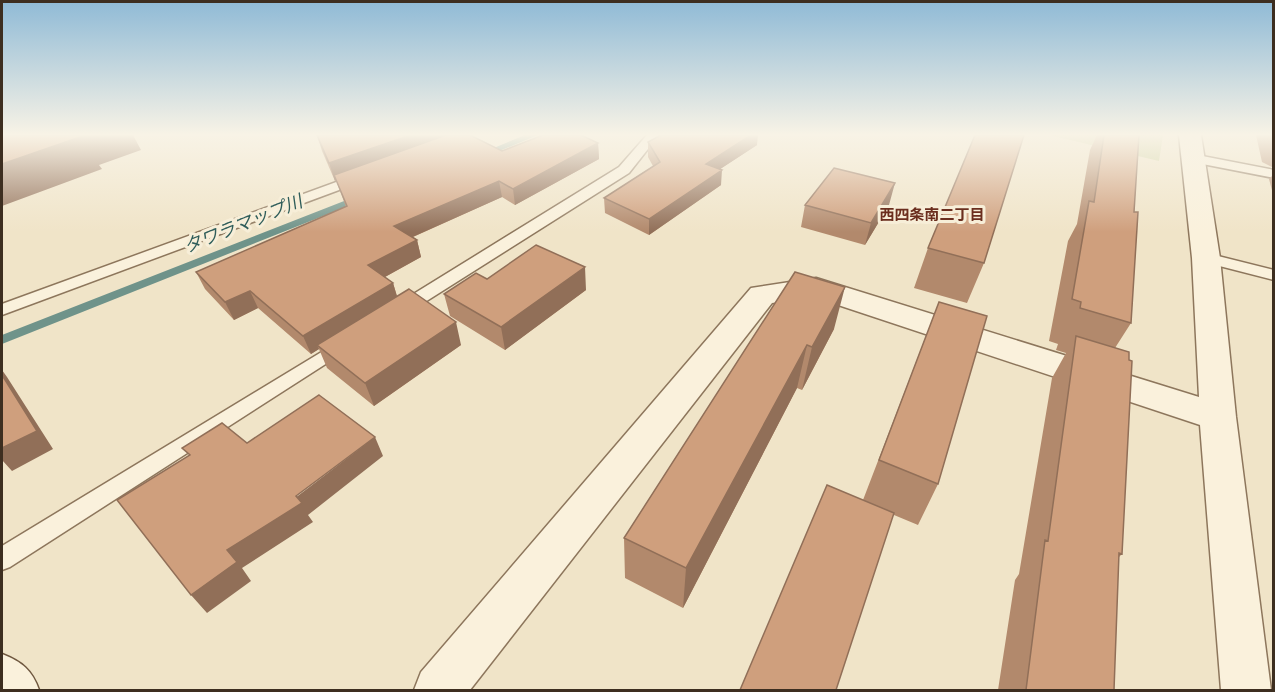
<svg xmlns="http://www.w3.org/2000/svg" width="1275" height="692" font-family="Bitter,'Noto Sans JP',serif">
  <rect width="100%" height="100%" fill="#f0e4c8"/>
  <path fill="#c9cf9b" d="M1049 135H1163L1159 161Z"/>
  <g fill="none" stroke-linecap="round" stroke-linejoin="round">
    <path fill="#6f938a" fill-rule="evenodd" d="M525 135H538L485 157 477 155Z
      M362 194 366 195V199L2 344V335Z"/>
    <defs>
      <path id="lane" d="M647 135H659L629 173 406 314H394L391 310 394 306 619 167Z
        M1192 154 1274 170V178L1187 161 1186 158Z
        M361 173 366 174V180L2 315V304Z
        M1206 253 1274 270V280L1200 261 1198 258Z
        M343 339 349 341 352 345 349 349 10 567 2 570V546Z"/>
      <path id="street" d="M1179 135H1201L1220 258 1236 417 1271 690H1221L1200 425 814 297 772 303 470 690H414L421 672 751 288 816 278 1199 397 1192 258Z"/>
      <path id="secondary" d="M2 654C22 662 32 670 39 690H2Z"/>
    </defs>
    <use href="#lane" stroke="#8d765c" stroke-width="3"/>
    <use href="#street" stroke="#8d765c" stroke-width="3"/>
    <use href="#secondary" stroke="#6f573f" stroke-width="3"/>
    <use href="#lane" fill="#faf1dc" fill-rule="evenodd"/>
    <use href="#street" fill="#faf1dc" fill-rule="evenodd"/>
    <use href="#secondary" fill="#faf1dc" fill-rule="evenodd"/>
  </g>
  <path fill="#b2896c" d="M317 135 502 151 598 143 599 159 515 205 502 197 413 237 417 240 421 257 385 277 393 283 397 296 461 345 374 406 327 368 319 349 311 354 258 308 234 320 205 289 196 272 346 207 336 180 335 181 322 151Z
    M1097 135H1139L1134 212 1131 323 1115 348 1122 554 1118 558 1114 690H998L1015 580 1019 574 1052 378 1066 353 1056 350 1058 344 1049 341 1068 241 1077 224 1090 150Z
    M1256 135H1274V168L1262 162Z
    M648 142 757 145 720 169 721 185 649 235 605 213 604 198 653 166 648 157Z
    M1274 174V198L1269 179Z
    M805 205H889L865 245 801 227Z
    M928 248 984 263 967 303 914 288Z
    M795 272 834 329 802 390 797 388 683 608 625 578 624 538Z
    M487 279 586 290 505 350 450 316 444 294Z
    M939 302 938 484 918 525 894 515 863 500Z"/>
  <path fill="#916f58" d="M79 135H133L141 150 99 165 102 169 2 206V164Z
    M411 135H450L334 175 336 180 335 181 329 163Z
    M751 135H758L757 145 705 179 706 164Z
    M598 143 599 159 515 205 513 189Z
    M722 170 721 185 649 235V219Z
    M499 181 502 197 399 243 394 226Z
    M895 183 889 205 865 245 871 223Z
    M417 240 421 257 374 283 368 265Z
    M585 267 586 290 505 350 501 327Z
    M393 283 398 300 317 345 319 349 311 354 303 336Z
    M845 287 834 329 802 390 812 347Z
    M250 291 258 308 234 320 225 302Z
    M456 322 461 345 374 406 365 383Z
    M807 345 797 388 683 608 686 568Z
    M2 370 7 377 53 449 12 471 2 460Z
    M375 437 383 456 308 515 313 522 242 568 251 581 207 613 191 595 227 550Z"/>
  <path fill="#cf9f7d" stroke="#916f58" stroke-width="1.5" d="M2 135H80L83 136 2 164Z
    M317 135H411L329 163Z
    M446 135H470L502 151 543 135H581L598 143 513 189 499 181 394 226 417 240 368 265 393 283 303 336 250 291 225 302 196 272 347 206 334 175Z
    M661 135H751L706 164 722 170 649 219 604 198 660 162 648 142Z
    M975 135H1024L984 263 928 248Z
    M1104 135H1139L1134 212H1138L1131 323 1080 308 1081 302 1072 299 1089 201 1094 202Z
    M834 168 895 183 871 223 805 205Z
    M536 245 585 267 501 327 444 294 476 273 487 279Z
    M795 272 845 287 812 347 807 345 686 568 624 538Z
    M409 289 456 322 365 383 317 345Z
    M939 302 987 316 938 484 879 460Z
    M1076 336 1129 352V360L1132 361 1122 554 1119 553 1114 690H1026L1045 540 1048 541Z
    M2 375 37 431 2 448Z
    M319 395 375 437 296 496 302 503 227 550 237 562 191 595 117 500 190 455 182 448 222 423 247 443Z
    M827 485 894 513 836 690H740Z"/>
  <linearGradient id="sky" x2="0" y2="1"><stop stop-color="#8fbad6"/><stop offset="0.58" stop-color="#f8f3e6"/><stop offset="1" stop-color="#f8f3e6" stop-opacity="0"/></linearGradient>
  <rect width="1275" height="232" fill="url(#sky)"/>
  <g text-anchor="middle" stroke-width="6" stroke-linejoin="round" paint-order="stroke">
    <g font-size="15" font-weight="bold" fill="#6b2e1e" stroke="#f7eed8">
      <text x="932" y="220">西四条南二丁目</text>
    </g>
    <g font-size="18" font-style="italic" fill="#2f5d5a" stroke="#f7eed8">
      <text transform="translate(243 224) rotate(-22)" y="6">タワラマップ川</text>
    </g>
  </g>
  <rect width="1275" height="692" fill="none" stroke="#3d2e20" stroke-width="6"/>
</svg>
